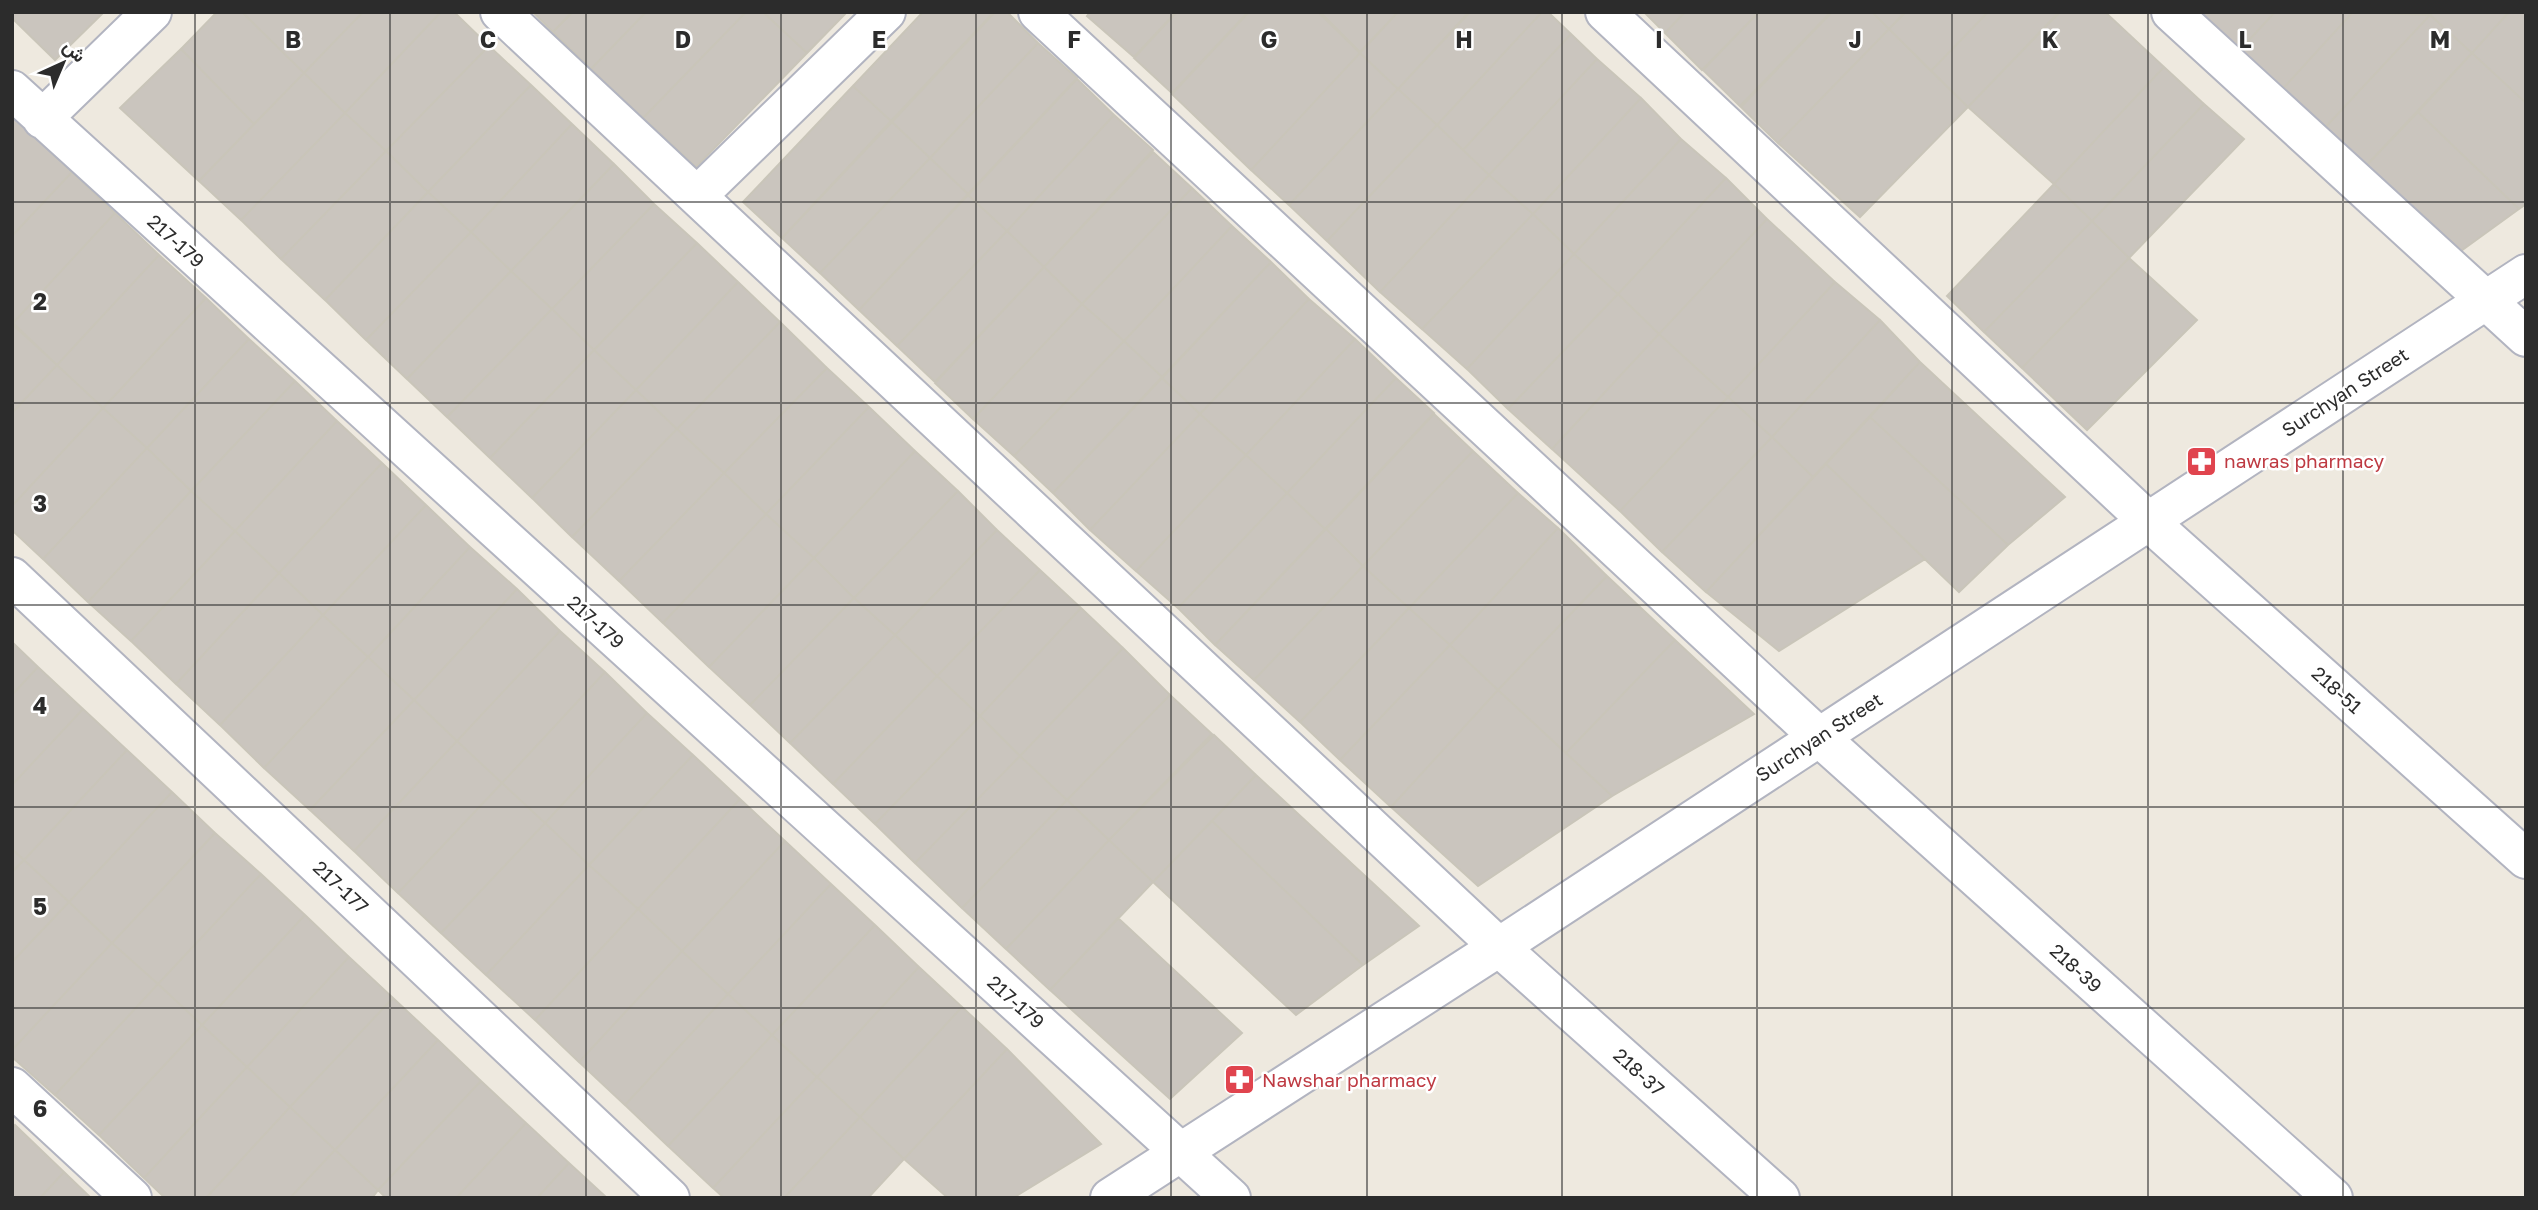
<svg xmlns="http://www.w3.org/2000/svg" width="2538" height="1210" font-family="'Golos Text',Vazirmatn,sans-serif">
  <rect width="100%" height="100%" fill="#eee9df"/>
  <path fill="#cac5be" stroke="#c9c5b9" stroke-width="2" d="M12 12H104L55 60 12 18Z
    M217 12H242L304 73 254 124 181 49Z
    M242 12H363L304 73Z
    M363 12H441L345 113 304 73Z
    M441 12H454L489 46 386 151 345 113Z
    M533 12H572L553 32Z
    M573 12H646L591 69 553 32Z
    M646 12H746L643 118 591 69Z
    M746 12H763L807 53 696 167 643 118Z
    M763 12H847L807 53Z
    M923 12H994L891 121 853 86Z
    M995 12H1007L1038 43 930 158 892 122Z
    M1090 12H1176L1134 57 1087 16Z
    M1177 12H1248L1172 93 1134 58Z
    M1249 12H1318L1360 53 1251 170 1172 94Z
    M1320 12H1398L1360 52Z
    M1398 12H1469L1398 89 1360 53Z
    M1470 12H1542L1437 125 1398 89Z
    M1542 12H1548L1571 34 1463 150 1437 125Z
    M1644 12H1685L1665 33Z
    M1685 12H1759L1702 70 1665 33Z
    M1759 12H1831L1740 106 1703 70Z
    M1832 12H1872L1889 29 1778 143 1741 107Z
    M1872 12H1905L1889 29Z
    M1906 12H1988L1931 71 1889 29Z
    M1988 12H2060L1968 107 1931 71Z
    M2059 12H2105L2164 67 2054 184 1968 107Z
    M2204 12H2275L2237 53 2198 18Z
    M2275 12H2353L2279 93 2237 53Z
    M2353 12 2430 15 2321 132 2279 93Z
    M2433 12H2509L2472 53 2430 15Z
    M2509 12H2526V103L2472 53Z
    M2430 15 2472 53 2363 169 2321 132Z
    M1889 29 1968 107 1860 217 1778 143Z
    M1571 34 1597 59 1489 175 1463 150Z
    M1038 43 1077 78 968 194 930 158Z
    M489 46 531 85 428 192 386 151Z
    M181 49 254 124 199 181 120 108Z
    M1360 53 1398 89 1289 205 1251 170Z
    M2472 53 2526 103V204L2519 209 2418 112Z
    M1597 59 1641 98 1533 214 1489 175Z
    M2164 67 2204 104 2092 221 2054 184Z
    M304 73 345 113 241 220 199 181Z
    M1077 79 1114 115 1007 231 968 195Z
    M531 85 572 124 471 232 428 192Z
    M853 86 891 121 782 238 743 202Z
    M1398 89 1437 125 1327 241 1289 205Z
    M1641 98 1681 139 1574 254 1533 214Z
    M2204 104 2244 139 2129 258 2092 221Z
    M2418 112 2519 209 2454 256 2363 169Z
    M345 113 386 151 281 259 241 220Z
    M12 115 72 172 12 236Z
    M1114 115 1153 150 1044 267 1007 231Z
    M892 122 930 158 820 273 782 238Z
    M572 124 614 164 511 271 471 232Z
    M1437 125 1489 175 1380 292 1327 241Z
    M1681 139 1726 178 1618 294 1574 254Z
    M386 151 428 192 325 300 281 259Z
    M1153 152 1192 188 1082 304 1044 267Z
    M930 158 968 194 859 310 820 273Z
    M614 164 654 204 552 309 511 271Z
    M72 172 115 213 13 323 12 236Z
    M1489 175 1533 214 1422 329 1380 292Z
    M1726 178 1767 219 1659 334 1618 294Z
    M2054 184 2092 221 1984 332 1947 296Z
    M1192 188 1232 226 1124 341 1082 304Z
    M428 192 471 232 366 340 325 300Z
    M968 195 1007 231 897 346 859 310Z
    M654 204 697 243 594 350 552 309Z
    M115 213 159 255 57 365 13 323Z
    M1533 214 1574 254 1467 369 1422 329Z
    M1767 219 1835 282 1728 397 1659 334Z
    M2092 221 2129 258 2022 368 1984 332Z
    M1232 226 1271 262 1162 377 1124 341Z
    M1007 231 1044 267 935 382 897 346Z
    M471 232 511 271 407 379 366 340Z
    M697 243 738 282 636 390 594 350Z
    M1574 254 1618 294 1508 409 1467 369Z
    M159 255 206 298 103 408 57 365Z
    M2129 258 2197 320 2087 430 2022 368Z
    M1271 262 1309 299 1200 414 1162 378Z
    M1044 267 1082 304 973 419 935 383Z
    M511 271 552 309 447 417 407 379Z
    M738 282 780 322 677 429 636 390Z
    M1835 282 1880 320 1772 437 1728 397Z
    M1618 294 1659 334 1552 449 1508 409Z
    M206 298 249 339 147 448 103 408Z
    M1309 299 1355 339 1246 455 1200 414Z
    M1082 304 1124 341 1014 456 973 419Z
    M552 309 594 350 490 458 447 417Z
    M1880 320 1920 362 1813 477 1772 437Z
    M780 322 827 368 724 473 677 429Z
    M12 324 57 365 12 413Z
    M1659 334 1728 397 1620 511 1552 449Z
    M249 339 295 381 191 491 147 448Z
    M1355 339 1396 378 1287 493 1246 455Z
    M1124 341 1162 377 1053 493 1014 456Z
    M594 350 636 390 532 498 490 458Z
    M1920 362 2065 497 2008 545 1870 417Z
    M57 365 103 408 12 506V413Z
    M827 368 869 407 766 514 724 473Z
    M1162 378 1200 414 1090 530 1053 493Z
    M1396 378 1434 413 1325 529 1287 493Z
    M295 381 337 421 235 531 191 491Z
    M636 390 677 429 572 537 532 498Z
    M1728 397 1772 437 1662 552 1620 511Z
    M869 407 915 451 814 558 766 514Z
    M103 408 147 448 43 559 12 530V506Z
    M1200 414 1246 455 1136 571 1090 530Z
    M1434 414 1473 451 1363 566 1326 529Z
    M1870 417 2008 545 1959 592 1826 464Z
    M337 421 382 463 279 573 235 531Z
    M677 429 724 473 619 581 572 537Z
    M1772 437 1813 477 1706 592 1662 552Z
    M147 448 191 491 88 602 43 559Z
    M915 451 958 491 854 598 814 558Z
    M1473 451 1518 493 1409 608 1363 566Z
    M1246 455 1287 493 1178 608 1136 571Z
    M382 463 426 505 323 615 279 573Z
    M1826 464 1925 559 1779 651 1706 592Z
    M724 473 766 514 663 623 619 581Z
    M191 491 235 531 131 641 88 602Z
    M958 491 997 530 895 635 854 598Z
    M1287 493 1325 529 1215 645 1178 608Z
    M1518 493 1558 528 1450 645 1409 608Z
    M426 505 470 547 368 657 323 615Z
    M766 514 814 558 709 667 663 623Z
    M1558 528 1607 576 1498 690 1450 645Z
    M1326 529 1363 566 1254 680 1215 645Z
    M997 530 1040 570 937 676 895 635Z
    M235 531 279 573 176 684 131 641Z
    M470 547 517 589 414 700 368 657Z
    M814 558 854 598 750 705 709 667Z
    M1363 566 1409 608 1300 722 1254 680Z
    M1040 570 1081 608 980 716 937 676Z
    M279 573 323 615 220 725 176 684Z
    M1607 576 1675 640 1566 753 1498 690Z
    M517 589 560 631 457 741 414 700Z
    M854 598 895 635 790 743 750 705Z
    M1081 608 1123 648 1020 756 980 716Z
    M1409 608 1450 645 1340 760 1300 722Z
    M323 615 368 657 264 768 220 725Z
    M560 631 605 672 502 783 457 741Z
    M895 635 937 676 833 784 790 743Z
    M1675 640 1754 714 1612 796 1566 753Z
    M12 642 38 667 12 695Z
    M1450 645 1498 690 1391 807 1340 760Z
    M1123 648 1170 695 1067 800 1020 756Z
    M368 657 414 700 310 810 264 768Z
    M38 667 83 709 12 785V695Z
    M605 672 647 713 545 823 502 783Z
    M937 676 980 716 875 824 833 784Z
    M1498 690 1612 796 1478 886 1391 807Z
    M1170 695 1212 734 1109 840 1067 800Z
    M414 700 457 741 354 851 310 810Z
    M83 709 127 750 24 860 12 849V785Z
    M647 713 693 755 589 865 545 823Z
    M980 716 1020 756 915 863 875 824Z
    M1214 735 1256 775 1153 882 1109 840Z
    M457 741 502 783 398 893 354 851Z
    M127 750 172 792 69 902 24 860Z
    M693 755 740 799 638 909 589 865Z
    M1020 756 1067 800 962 908 915 863Z
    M1256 775 1419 926 1363 965 1212 821Z
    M502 783 545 823 441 933 398 893Z
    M172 792 215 833 112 943 69 902Z
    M740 799 785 841 682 951 638 909Z
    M1067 800 1109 840 1006 949 962 908Z
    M1212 821 1363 965 1296 1015 1153 882Z
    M545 823 589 865 486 975 441 933Z
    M215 833 261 874 158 984 112 943Z
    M1109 840 1153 882 1050 990 1006 949Z
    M785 841 831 884 728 994 682 951Z
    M12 849 24 860 12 872Z
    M24 860 69 902 12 962V872Z
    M589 865 638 909 535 1020 486 975Z
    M261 874 305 915 202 1025 158 984Z
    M831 884 875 925 772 1035 728 994Z
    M69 902 112 943 12 1050V962Z
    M638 909 682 951 579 1062 535 1020Z
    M305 915 349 957 247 1067 202 1025Z
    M1118 918 1242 1033 1170 1099 1050 990Z
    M875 925 919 967 817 1077 772 1035Z
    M112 943 158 984 55 1095 12 1057V1050Z
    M682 951 728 994 625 1105 579 1062Z
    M349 957 393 998 290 1107 247 1067Z
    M919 967 962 1007 860 1117 817 1077Z
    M158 984 202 1025 99 1135 55 1095Z
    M728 994 772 1035 668 1146 625 1105Z
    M393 998 438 1040 335 1150 290 1107Z
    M962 1007 1007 1049 904 1159 860 1117Z
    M202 1025 247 1067 144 1178 99 1135Z
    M772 1035 817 1077 713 1188 668 1146Z
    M438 1040 481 1081 378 1190 335 1150Z
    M1007 1049 1101 1144 1013 1198H948L904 1159Z
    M247 1067 290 1107 206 1198H165L144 1178Z
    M817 1077 860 1117 784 1198H724L713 1188Z
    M481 1081 526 1123 456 1198H386L378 1190Z
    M290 1107 335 1150 290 1198H206Z
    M860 1117 904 1159 868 1198H784Z
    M526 1123 569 1163 537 1198H456Z
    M15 1125 64 1172 40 1198H12V1128Z
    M335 1150 378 1190 372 1198H290Z
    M569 1163 607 1198H537Z
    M64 1172 91 1198H40Z"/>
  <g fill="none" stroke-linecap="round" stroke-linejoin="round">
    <defs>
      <path id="street" d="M500 12 1499 947 1780 1198
        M1038 12 1819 737 2333 1198
        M1605 12 2148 521 2526 859
        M2171 12 2526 337
        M12 90 1231 1198
        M42 119 152 12
        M697 196 886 12
        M12 577 670 1198
        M12 1087 132 1198"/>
      <path id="secondary" d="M1110 1198 1499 947 2526 274"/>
    </defs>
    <use href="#street" stroke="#b2b4c0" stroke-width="42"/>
    <use href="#secondary" stroke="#b2b4c0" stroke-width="42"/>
    <use href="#street" stroke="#fff" stroke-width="38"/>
    <use href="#secondary" stroke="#fff" stroke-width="38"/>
  </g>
  <path fill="none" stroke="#2c2c2c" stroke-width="2" stroke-opacity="0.55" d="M195 12V1198M390 12V1198M586 12V1198M781 12V1198M976 12V1198M1171 12V1198M1367 12V1198M1562 12V1198M1757 12V1198M1952 12V1198M2148 12V1198M2343 12V1198M12 202H2526M12 403H2526M12 605H2526M12 807H2526M12 1008H2526"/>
  <defs>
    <symbol id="pharmacy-square" viewBox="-11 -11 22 22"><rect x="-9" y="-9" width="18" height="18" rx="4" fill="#e0444e" stroke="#fff"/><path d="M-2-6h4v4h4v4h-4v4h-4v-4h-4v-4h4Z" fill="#fff"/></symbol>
  </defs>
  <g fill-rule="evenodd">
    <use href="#pharmacy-square" x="2184" y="444" width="35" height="35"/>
    <use href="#pharmacy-square" x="1222" y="1062" width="35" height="35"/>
  </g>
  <g text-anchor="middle" stroke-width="5" stroke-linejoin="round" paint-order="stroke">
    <g font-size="19" fill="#2c2c2c" stroke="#fff">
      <text transform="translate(176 241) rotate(42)" y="7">217-179</text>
      <text transform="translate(2345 392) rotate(-33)" y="7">Surchyan Street</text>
      <text transform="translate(596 622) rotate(42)" y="7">217-179</text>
      <text transform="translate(2337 690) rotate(42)" y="7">218-51</text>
      <text transform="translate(1819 737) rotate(-33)" y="7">Surchyan Street</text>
      <text transform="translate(341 887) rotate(43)" y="7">217-177</text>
      <text transform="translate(2076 968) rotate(42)" y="7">218-39</text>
      <text transform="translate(1016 1002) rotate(42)" y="7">217-179</text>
      <text transform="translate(1639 1072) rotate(42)" y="7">218-37</text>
    </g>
    <g font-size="19" fill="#be3a42" stroke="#fff" text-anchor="start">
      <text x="2224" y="468">nawras pharmacy</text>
      <text x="1262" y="1087">Nawshar pharmacy</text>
    </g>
  </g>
  <g font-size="23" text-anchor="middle" font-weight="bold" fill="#2c2c2c" stroke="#fff" stroke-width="5" stroke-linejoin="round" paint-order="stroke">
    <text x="293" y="48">B</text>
    <text x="488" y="48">C</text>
    <text x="683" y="48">D</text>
    <text x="879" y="48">E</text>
    <text x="1074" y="48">F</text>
    <text x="1269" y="48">G</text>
    <text x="1464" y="48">H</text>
    <text x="1659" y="48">I</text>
    <text x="1855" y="48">J</text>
    <text x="2050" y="48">K</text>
    <text x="2245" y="48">L</text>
    <text x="2440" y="48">M</text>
    <text x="40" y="310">2</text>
    <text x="40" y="512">3</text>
    <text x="40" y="714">4</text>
    <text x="40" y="915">5</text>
    <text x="40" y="1117">6</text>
  </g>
  <rect width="2538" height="1210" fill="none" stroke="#2c2c2c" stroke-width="28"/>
  <g transform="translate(63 63) rotate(44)" stroke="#ffffff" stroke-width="5" paint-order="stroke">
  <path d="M0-5L12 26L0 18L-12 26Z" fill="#2c2c2c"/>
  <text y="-10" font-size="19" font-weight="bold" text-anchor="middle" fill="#2c2c2c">ش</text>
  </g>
</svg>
